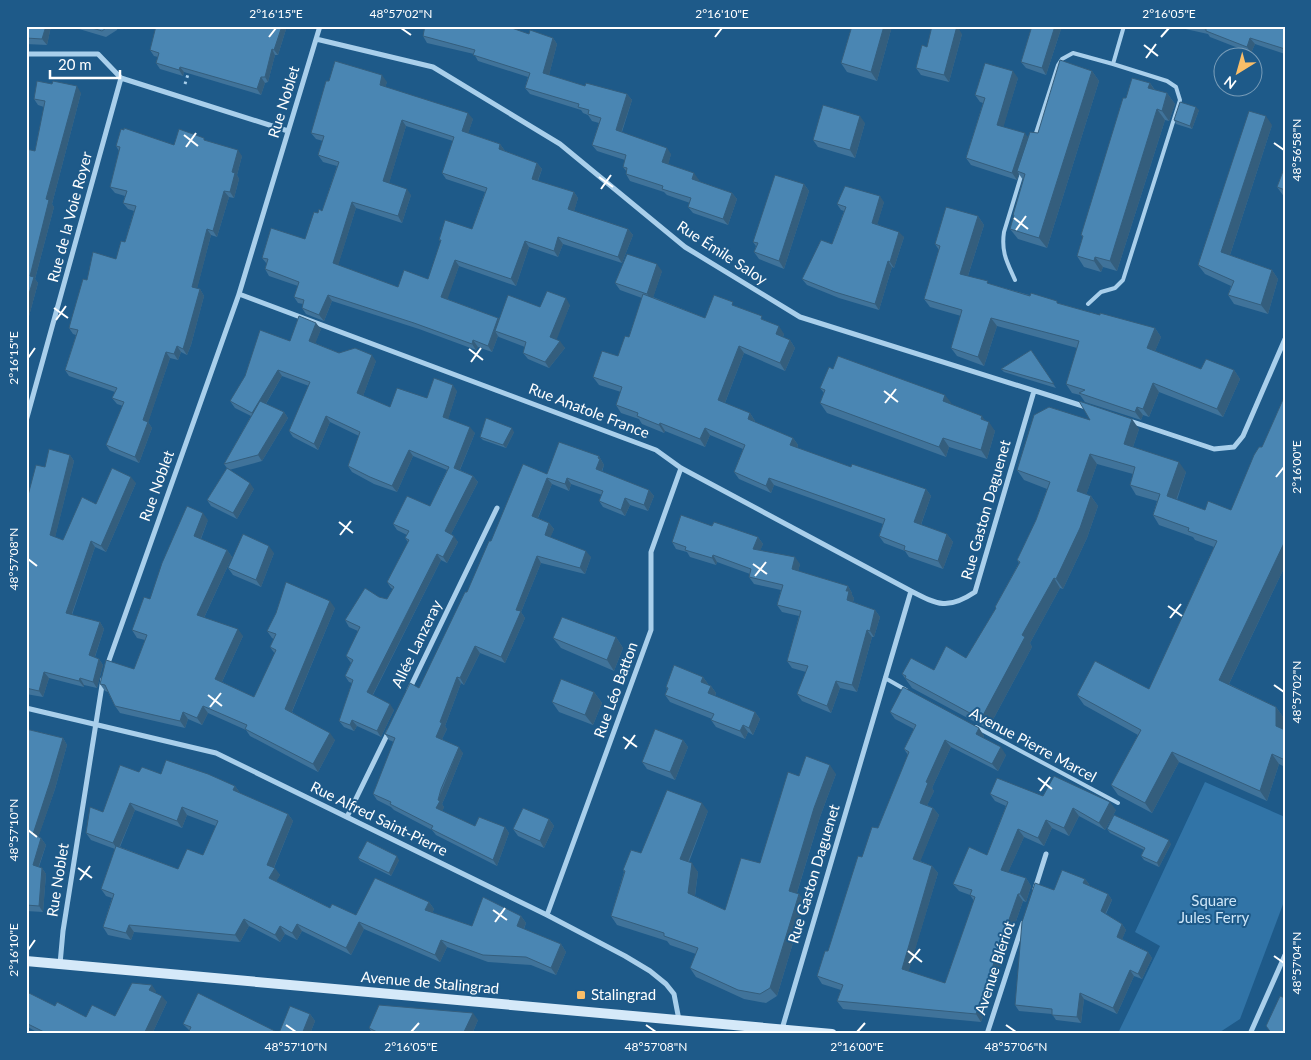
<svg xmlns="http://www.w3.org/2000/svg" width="1311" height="1060" font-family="Lato,sans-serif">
  <rect width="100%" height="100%" fill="#1e5a89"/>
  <path fill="#3174a7" d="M1205 782 1285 817V899L1240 1019 1217 1034H1158L1119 1031 1160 946 1135 932Z"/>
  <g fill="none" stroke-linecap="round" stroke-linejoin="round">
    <path stroke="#a9cfeb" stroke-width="3" stroke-dasharray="2.5 4" stroke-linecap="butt" d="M185 84 189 71"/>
    <path stroke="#a9cfeb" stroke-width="4" d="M1035 136 1058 65 1062 59 1073 53 1113 64 1124 26
      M1015 280C1007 262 1001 252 1004 232L1022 173
      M1088 304 1101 292 1115 288 1123 280 1180 100 1176 87 1167 81 1113 64
      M885 678 906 690
      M976 727 1118 803"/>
    <path stroke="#a9cfeb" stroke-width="5" d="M316 39 433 67 560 144 685 247 800 317 1086 407
      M26 54H98L121 78 288 131
      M239 294 656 450 681 468 911 591
      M26 421 121 78
      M1130 421 1214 449 1234 447 1243 436 1285 339
      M107 666 239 294 320 26
      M409 690 497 508
      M26 708 216 753 547 915 625 956 650 971 666 984 674 994 679 1020
      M347 817 389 731
      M1035 889 1046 854
      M547 915 651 630V552L681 468
      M60 964 63 931 103 679
      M782 1029 911 591C938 605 948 610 975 592L1034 391
      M987 1034 1023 923
      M1250 1034 1285 955"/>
    <path stroke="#d5e9f9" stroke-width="10" d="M26 961 832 1034"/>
  </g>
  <path fill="#40739a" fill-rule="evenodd" d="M26 26H51L47 45 26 44Z
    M69 26H118L117 30 106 37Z
    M147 26H287L278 55H275L268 82 265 83 261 95 184 72 183 76 160 69 156 63 158 57 154 56 150 50 156 29Z
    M852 26H892L877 81 847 72 841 63Z
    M1032 26H1059L1061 29 1046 75 1026 68 1021 62Z
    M1172 26H1285V54L1255 44 1251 53 1210 37 1208 34Z
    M529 34 553 38 557 44 549 75 585 86 627 94 632 100 622 132 671 154 668 164 699 180 698 181 732 193 737 199 728 225 693 213 688 207 690 203 667 195 664 192 630 181 626 174 627 172 623 167 625 160 597 151 592 145 599 123 592 121 588 115 583 113 581 110 530 94 525 88 528 77 478 61 474 54 427 43 423 36Z
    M962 34 949 82 921 75 916 68 927 47Z
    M1092 71 1099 81 1047 248 1018 239 1010 229 1014 217 1013 215 1023 180 1019 174 1017 180 971 165 966 158 983 103 980 102 975 95 1018 78 1003 127 1028 137 1038 133Z
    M329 81 387 82 385 87 473 119 468 133 500 144 505 151 537 163 542 169 538 181 574 192 578 198 574 211 628 229 633 235 622 263 563 244 558 257 529 247 516 286 459 266 447 299 498 318 499 319 540 307 570 305 556 339 565 348 549 368 528 359 523 353 525 347 499 337 498 336 492 352 478 347 476 350 419 329 332 301 324 321 306 314 302 308 303 304 298 303 294 297 298 286 269 276 265 269 267 264 262 258 305 239 318 213 322 211 337 166 323 162 318 155 323 141 316 139 311 133ZM406 126 453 141 442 173 446 179 485 192 472 229 439 240 441 242 428 279 398 287 338 265 356 208 402 223 411 195 389 183Z
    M1150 83 1155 90 1167 93 1175 104 1169 121 1165 120 1117 271 1103 267 1101 272 1084 267 1077 256 1083 237 1081 235 1126 98Z
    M81 93 52 204 54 207 35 279 38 283 26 327 35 151 44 107 38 105 34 99Z
    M1199 110 1192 129 1176 124 1174 120Z
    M865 123 855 158 818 147 813 140Z
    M1272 125 1230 255 1272 270 1278 279 1268 314 1234 304 1228 295 1231 286 1205 274 1198 265Z
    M207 141 242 156 237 175 239 179 234 198 229 197 217 237 211 235 197 288 200 289 204 296 191 345 187 355 181 352 178 360 170 358 148 422 152 428 139 463 110 451 106 445 123 406 117 404 112 398 115 392 69 376 65 370 76 335 73 334 69 328 87 280 116 259 125 242 134 211 128 209 123 203 125 196 115 193 110 187 119 151 116 146 174 145Z
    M1285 166V198L1277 187Z
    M804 184 809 191 784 269 759 259 754 252 756 246 753 242Z
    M884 202 877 224 904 237 894 268 892 267 879 310 839 298 807 285 802 279 832 244 844 211 841 210 837 204Z
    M978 216 984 225 968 276 990 284 1100 315 1155 328 1161 337 1155 351 1201 369 1234 370 1240 379 1223 417 1159 392 1149 417 1143 415 1141 420 1085 402 1080 395 1072 393 1066 384 1077 348 997 326 984 366 957 356 951 348 961 316 930 307 924 299 939 250 935 244Z
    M662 271 653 297 705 318 736 306 766 321 784 334 783 337 790 340 795 348 785 371 744 353 725 403 750 413 755 421V422L793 438 798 445 797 448 851 467 926 489 931 496 921 525 947 534 953 542 943 569 909 557 905 551 884 543 879 536 883 524 774 485 771 493 739 479 734 472 743 449 710 435 705 447 665 431 664 433 642 424 639 419 621 413 616 405 621 392 599 385 593 377 618 356 629 337 642 298 620 290 615 283Z
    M321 329 315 343 339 353 376 361 363 396 390 407 457 391 448 419 475 433 460 470 473 476 478 482 451 534 458 542 447 563 441 560 373 695 394 710 381 737 357 726 354 731 344 727 339 721 352 683 349 682 345 676 351 663 346 656 358 631 349 627 345 620 379 597 387 599 393 589 391 588 387 582 408 542 405 538 407 535 397 530 393 524 430 506 447 470 413 456 397 492 374 484 352 472 348 466 359 436 330 422 318 450 293 437 289 431 309 386 282 376 266 404 284 412 288 418 262 461 229 470 254 489 237 519 211 506 207 500 227 468 224 464 251 416 235 408 230 401 290 341Z
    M1031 350 1056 388 1004 372 1001 369Z
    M820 388 952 405 985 420 995 431 987 459 949 447 946 457 827 413 820 403 824 393Z
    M1285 395V566L1229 684 1276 707 1283 717V729L1285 730V767L1279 764 1267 801 1179 762 1152 813 1118 795 1111 785 1138 735 1084 705 1077 695 1149 689 1214 547 1195 540 1193 537 1159 525 1153 515 1157 501 1136 495 1130 485 1133 474 1097 464 1086 495 1091 496 1098 506 1087 538 1063 589 1060 588 1030 643 1032 647 988 729 912 688 902 674 934 670 966 658 996 608 995 607 1019 563 1017 560 1036 520 1047 489 1024 480 1017 470 1090 420 1139 429 1133 447 1186 472 1177 500 1205 510H1231L1262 447Z
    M514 432 506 448 483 440 480 437Z
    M70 455 74 461 55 537 63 540 96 504 136 483 106 552 95 547 72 615 100 622 104 629 95 657 99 659 103 665 97 688 84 685V687L49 678 43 697 26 694V503L45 467Z
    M599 456 604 465 602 472 649 490 654 496 648 511 630 505 625 516 603 507 599 501 602 495 571 484 569 491 552 484 538 518 549 523 554 529 550 537 591 557 585 574 541 563 521 612 525 618 505 663 480 653 464 685 461 683 445 726 447 729 442 739 463 753 446 795 442 804 444 807 442 811 475 826 505 827 509 833 497 866 436 835 432 830 394 810 391 807 377 800 373 794 394 742 389 740 385 734 419 688 467 592 491 541 547 474Z
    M208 520 201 539 227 550 232 557 204 618 243 636 222 682 254 697 275 654 270 647 274 639 272 638 267 631 335 608 292 712 335 740 318 772 250 736 246 730 208 713 202 725 188 719 185 728 120 713 115 706 108 692 105 691 100 684 134 669 145 640 137 638 132 630 150 599Z
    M712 526 758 537 763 544 760 550 800 564 798 571 848 586 852 593V595L854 598 853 602 875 610 880 617 874 637H872L857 692 840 688 831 713 802 701 797 694 806 672 792 668 787 661 799 616 782 612 777 605 781 590 754 584 749 577 750 574 717 562 716 565 690 557 687 552 676 549 672 542Z
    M274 553 261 587 233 575 228 568Z
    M616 637 623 648 614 671 561 648 553 638Z
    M703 677 708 684V685L711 686 716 693 715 696 755 712 760 719 753 735 748 732 745 739 716 727 711 720 712 719 670 702 665 695 667 689 666 687Z
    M594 692 602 703 593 725 559 712 552 702Z
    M890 712 979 728 984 736 983 738 1006 755 998 771 951 747 932 788 934 791 927 805 933 808 939 815 920 861 932 866 938 873 908 972 945 983 974 901 970 895 959 891 953 884 987 855 1006 806 995 801 990 794 1043 796 1116 810 1105 830 1079 816 1069 836 1052 828 1044 846 1024 837 1008 872 1026 878 1031 886 1026 902 1023 901 981 1022 843 1009 837 1001 841 990 822 984 817 976 828 951 862 857 878 828 908 755 904 749 914 729 895 719Z
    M26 729 63 738 67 745 55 789 38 837 41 838 46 845 39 867 42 868 46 874 43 912 26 911Z
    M683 740 688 747 675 780 647 769 642 762Z
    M139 772 161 774 235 786 240 793 288 814 293 821 274 868 280 875 276 881 330 908 356 915 429 902 434 909 432 913 472 926 521 916 526 923 524 929 561 944 566 952 556 975 531 965 488 962 447 947 440 962 364 929 351 955 302 931 297 940 285 934 280 942 249 926 240 942 134 932 131 940 108 935 103 927 112 898 106 896 101 889 115 849 91 840 86 833 103 812ZM135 810 182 828 187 815 216 826 203 855 178 869 120 847Z
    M836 774 820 817 797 893 799 894 805 903 777 996 766 1003 744 999 696 977 690 968 696 954 670 945 667 941 617 925 611 916 624 872 623 870 641 853 708 811 689 862 698 872 695 896 725 910 760 863 799 776Z
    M549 819 554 826 544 848 518 836 513 829Z
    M1107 829 1171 844 1159 867 1144 860 1141 856 1144 850 1110 833Z
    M358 858 399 860 391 876 360 861Z
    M1085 879 1089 884 1088 885 1108 894 1112 900 1106 914 1122 924 1126 930 1122 939 1148 952 1152 958 1142 979 1134 976 1117 1014 1084 999 1081 1023 1056 1020 1052 1014 1019 1011 1015 1005 1054 890Z
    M156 991 155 993 167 1002 152 1034H40L26 1026V995L55 1006 86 1017 115 1016Z
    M310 1014 315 1021 310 1034H188L190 1031 183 1024 279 1033Z
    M478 1020 472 1034H373L369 1028Z"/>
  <path fill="#345e7d" d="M46 26H51L47 45 42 39Z
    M282 26H287L278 55 274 50Z
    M884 26H892L877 81 871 72Z
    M957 26 962 34 949 82 944 75Z
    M1055 26H1059L1061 29 1046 75 1042 68Z
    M553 38 557 44 548 79 543 73Z
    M1250 38 1255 44 1251 53 1247 47Z
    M272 49 275 55 268 82 265 77Z
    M180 67 184 72 183 76 179 70Z
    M1013 71 1018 78 1002 132 997 125Z
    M1092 71 1099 81 1047 248 1039 238Z
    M382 75 387 82 384 91 380 85Z
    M261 77 265 83 261 95 257 89Z
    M1150 83 1157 94 1148 88Z
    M77 86 81 93 52 204 54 207 35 279 38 283 26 327V304L30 276 46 199Z
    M1167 93 1175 104 1169 121 1162 111Z
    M627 94 632 100 620 136 616 130Z
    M1196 107 1199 110 1192 129 1190 126Z
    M1157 109 1165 120 1117 271 1110 261Z
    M468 113 473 119 467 137 462 131Z
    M860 116 865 123 855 158 850 150Z
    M1266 116 1272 125 1228 261 1221 252Z
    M402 120 406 126 388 187 383 181Z
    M1025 133 1030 140 1017 171 1019 174 1017 180 1012 173Z
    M500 144 505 151 503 155 499 149Z
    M667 148 671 154 667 169 662 162Z
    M238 150 242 156 237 175 239 179 234 198 230 192 232 172Z
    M537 163 542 169 536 185 532 179Z
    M694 173 699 180 697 186 692 179Z
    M804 184 809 191 784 269 779 261Z
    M407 189 411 195 402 223 398 216Z
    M224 191 229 197 217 237 213 231Z
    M574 192 578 198 573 215 568 209Z
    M732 193 737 199 728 225 723 219Z
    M880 196 884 202 876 229 872 223Z
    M352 202 356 208 337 269 333 263Z
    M978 216 984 225 966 282 960 274Z
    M207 229 211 235 196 293 192 287Z
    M628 229 633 235 622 263 618 257Z
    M899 232 904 237 894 268 890 262Z
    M558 237 563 244 558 257 554 251Z
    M525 241 529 247 516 286 511 279Z
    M1095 257 1103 267 1101 272 1094 261Z
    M455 260 459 266 446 304 441 297Z
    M888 261 892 267 879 310 875 304Z
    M657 264 662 271 652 301 647 294Z
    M1272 270 1278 279 1268 314 1261 305Z
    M200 289 204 296 191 345 187 355 183 349Z
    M328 295 332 301 324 321 319 315Z
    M566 298 570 305 555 344 550 337Z
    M498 318 502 324 495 331 498 336 492 352 488 346Z
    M991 318 997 326 984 366 978 357Z
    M316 323 321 329 314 347 309 341Z
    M779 326 784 334 781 342 776 334Z
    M1155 328 1161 337 1153 356 1147 348Z
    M473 340 478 347 476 350 472 344Z
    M790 340 795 348 785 371 780 363Z
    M560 341 565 348 549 368 545 362Z
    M177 346 181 352 178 360 174 354Z
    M739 346 744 353 723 408 718 400Z
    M166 352 170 358 147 426 148 422 152 428 139 463 135 457 143 420Z
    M372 355 376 361 362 399 357 393Z
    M278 370 282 376 257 419 252 413Z
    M1234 370 1240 379 1223 417 1217 409Z
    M1153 383 1159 392 1149 417 1143 409Z
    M453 385 457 391 447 423 443 417Z
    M945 395 952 404 943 401Z
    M1137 407 1143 415 1141 420 1135 412Z
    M284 412 288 418 262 461 258 455Z
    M750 413 755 421 753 426 748 419Z
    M326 416 330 422 318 450 314 444Z
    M982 416 988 425 989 422 995 431 987 459 981 450V419Z
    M1132 419 1139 429 1131 453 1124 444Z
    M660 423 665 431 664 433 659 425Z
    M470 427 475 433 458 474 454 468Z
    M512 428 514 432 506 448 503 445Z
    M705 428 710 435 705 447 700 439Z
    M793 438 798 445 795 453 790 445Z
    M943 438 949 447 946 457 939 447Z
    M409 450 413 456 397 492 392 486Z
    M1090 454 1097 464 1084 501 1077 491Z
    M70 455 74 461 54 542 50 535Z
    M599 456 604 465 600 475 596 469Z
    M1179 462 1186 472 1174 506 1167 496Z
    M473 476 478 482 449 538 445 531Z
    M131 477 136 483 106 552 101 546Z
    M547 478 552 484 536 522 532 516Z
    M567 478 571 484 569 491 565 484Z
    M769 478 774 485 771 493 766 486Z
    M250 483 254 489 237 519 233 513Z
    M926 489 931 496 919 530 914 522Z
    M649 490 654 496 648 511 644 505Z
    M1091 496 1098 506 1087 538 1063 589 1056 579Z
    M625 498 630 505 625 516 621 510Z
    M203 513 208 520 199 543 194 536Z
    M549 523 554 529 549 541 545 535Z
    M947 534 953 542 943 569 938 561Z
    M454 536 458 542 447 563 443 557Z
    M758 537 763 544 758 556 753 549Z
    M91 541 95 547 70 619 66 613Z
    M1285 541V566L1226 690 1219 680Z
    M269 546 274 553 261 587 256 580Z
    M227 550 232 557 202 622 197 615Z
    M586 551 591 557 585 574 580 568Z
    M437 554 441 560 371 698 367 692Z
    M713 555 717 562 716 565 712 558Z
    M537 556 541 563 521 612 525 618 505 663 501 657 516 610Z
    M795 557 800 564 797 576 792 569Z
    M1054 578 1060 588 1030 643 1032 647 988 729 981 719 1022 635Z
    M848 586 852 593V595L854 598 852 607 847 600 846 591Z
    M330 601 335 608 290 716 285 709Z
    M875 610 880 617 874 637 870 631Z
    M100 622 104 629 93 662 89 655Z
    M238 629 243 636 220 686 215 679Z
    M867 630 872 637 857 692 852 685Z
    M616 637 623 648 614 671 607 660Z
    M475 646 480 653 464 685 460 678Z
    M99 659 103 665 97 688 93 682Z
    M44 672 49 678 43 697 39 691Z
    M457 677 461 683 445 726 447 729 440 743 436 737 440 722Z
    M703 677 708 684 706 689 701 682Z
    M80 678 84 685V687L79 681Z
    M836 681 840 688 831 713 827 706Z
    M711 686 716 693 713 700 708 693Z
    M594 692 602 703 593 725 585 715Z
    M390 704 394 710 381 737 377 731Z
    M203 706 208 713 202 725 197 718Z
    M1276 707 1283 717V736L1276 726Z
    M183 712 188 719 185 728 180 721Z
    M755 712 760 719 753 735 749 728Z
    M352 720 357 726 354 731 350 725Z
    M743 725 748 732 745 739 740 731Z
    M979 728 984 736 981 742 976 734Z
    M330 733 335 740 318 772 313 764Z
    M63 738 67 745 55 789 37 841 33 834Z
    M683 740 688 747 675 780 670 772Z
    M945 740 951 747 932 788 934 791 925 810 920 803 926 782Z
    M459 747 463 753 446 795 442 804 444 807 441 815 436 808 438 800Z
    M1001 747 1006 755 998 771 992 764Z
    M1172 752 1179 762 1152 813 1145 803Z
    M1272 754 1279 764 1267 801 1260 791Z
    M830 765 836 774 820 817 795 899 789 891 814 808Z
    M235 786 240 793 233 790Z
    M1110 802 1116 810 1105 830 1099 823Z
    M130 803 135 810 118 850 113 843Z
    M702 803 708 811 686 867 680 859Z
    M182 807 187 815 182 828 177 821Z
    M933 808 939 815 918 867 913 859Z
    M1073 808 1079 816 1069 836 1064 828Z
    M288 814 293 821 272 872 267 865Z
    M549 819 554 826 544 848 540 841Z
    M1046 820 1052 828 1044 846 1038 838Z
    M505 827 509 833 497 866 493 860Z
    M1018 829 1024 837 1006 877 1001 870Z
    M41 838 46 845 37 871 33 865Z
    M1169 840 1171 844 1159 867 1157 863Z
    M397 856 399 860 391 876 389 873Z
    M692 863 698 872 694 902 688 893Z
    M932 866 938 873 907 977 902 969Z
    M42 868 46 874 43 912 39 906Z
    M275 868 280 875 274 885 269 878Z
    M1026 878 1031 886 1026 902 1020 894Z
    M1085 879 1089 884 1087 889 1083 883Z
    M799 894 805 903 777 996 770 988Z
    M1018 894 1023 901 981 1022 976 1014Z
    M1108 894 1112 900 1104 916 1101 911Z
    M429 902 434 909 430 918 425 910Z
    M521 916 526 923 522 933 517 926Z
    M244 919 249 926 240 942 235 935Z
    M359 922 364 929 351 955 346 948Z
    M297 924 302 931 297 940 292 933Z
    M1122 924 1126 930 1121 942 1117 937Z
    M129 925 134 932 131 940 126 933Z
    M280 926 285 934 280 942 275 935Z
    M441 940 447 947 440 962 435 955Z
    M561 944 566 952 556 975 551 968Z
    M1148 952 1152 958 1142 979 1138 974Z
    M1130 970 1134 976 1117 1014 1113 1008Z
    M152 985 156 991 154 996 149 990Z
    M1080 993 1084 999 1081 1023 1077 1017Z
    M162 996 167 1002 152 1034H144Z
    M473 1013 478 1020 472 1034H463Z
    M310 1014 315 1021 310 1034H302Z"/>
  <path fill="#4a86b3" stroke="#345e7d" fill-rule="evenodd" d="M26 26H46L42 39 26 38Z
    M86 26H109L102 31Z
    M156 26H282L274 50 272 49 265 77H261L257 89 180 67 179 70 156 63 159 53 150 50Z
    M425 26H506L529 34 530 30 553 38 543 73 585 86 586 83 627 94 616 130 667 148 662 162 694 173 692 179 732 193 723 219 688 207 691 198 662 189 663 186 626 174 627 168 623 167 626 155 592 145 601 118 588 114 589 110 578 107 579 104 525 88 530 73 473 55 475 50 423 36Z
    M852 26H884L871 72 841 63Z
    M932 26H957L944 75 916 68 922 45 927 47Z
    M1032 26H1055L1042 68 1021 62Z
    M1195 26H1285V49L1250 38 1247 47 1206 31V29Z
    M1060 60 1092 71 1039 238 1010 229 1014 215H1013L1025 174 1017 171 1030 132 1038 133Z
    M335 61 382 75 380 85 468 113 462 131 500 144 499 149 537 163 532 179 574 192 568 209 628 229 618 257 558 237 554 251 525 241 511 279 455 260 441 297 498 318 488 346 473 340 472 344 414 323 328 295 319 315 302 308 304 300 294 297 299 282 265 269 268 259 262 258 271 228 305 239 314 212 318 213 319 209 322 211 339 162 318 155 324 136 311 133 326 81H329ZM402 120 454 137 442 173 487 188 472 229 445 220 439 240H441L428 279 404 270 398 287 333 263 352 202 398 216 407 189 383 181Z
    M985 63 1013 71 997 125 1025 133 1012 173 966 158 985 98 975 95Z
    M1132 78 1150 83 1148 88 1167 93 1162 111 1157 109 1110 261 1095 257 1094 261 1077 256 1083 236 1081 235 1123 98H1126Z
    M37 81 52 84 53 81 77 86 46 199 49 200 30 276 34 277 26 304V149L35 151 45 101 34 99Z
    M1180 102 1196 107 1190 126 1174 120Z
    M823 105 860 116 850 150 813 140Z
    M1249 111 1266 116 1221 252 1272 270 1261 305 1228 295 1234 281 1198 265Z
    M124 128 174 145 179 129 204 138V140L238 150 232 172 235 173 230 192 224 191 213 231 207 229 192 287 200 289 186 339 183 349 177 346 174 354 166 352 143 420 148 422 135 457 106 445 124 402 112 398 117 388 65 370 78 330 69 328 72 317 83 279 87 280 93 252 116 259 121 241 125 242 136 206 123 203 127 191 110 187 120 147 116 146 121 129 124 130Z
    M1285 166V190L1277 187Z
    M775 175 804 184 779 261 754 252 758 243 753 242Z
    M845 186 880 196 872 223 899 232 890 262 888 261 875 304 835 292 802 279 821 240 832 244 846 207 837 204Z
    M946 207 978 216 960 274 988 281 987 283 1030 296 1031 293 1057 301V303L1100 315V313L1155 328 1147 348 1201 369 1206 359 1234 370 1217 409 1153 383 1143 409 1137 407 1135 412 1079 393 1085 390 1066 384 1079 341 991 318 978 357 951 348 962 310 924 299 940 246 935 244Z
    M627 254 657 264 647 294 615 283Z
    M547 291 566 298 550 337 560 341 545 362 523 353 526 342 495 331 508 295 540 307Z
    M643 294 705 318 714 295 733 302 732 305 762 316 761 319 779 326 776 334 790 340 780 363 739 346 718 400 750 413 748 419 793 438 790 445 851 467 852 464 926 489 914 522 947 534 938 561 904 550 905 546 879 536 885 519 769 478 766 486 734 472 745 445 705 428 700 439 660 423 659 425 637 416 638 413 616 405 622 387 593 377 602 351 618 356 625 336 629 337Z
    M299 316 316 323 309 341 339 353 355 348 372 355 357 393 390 407 397 388 427 398 434 378 453 385 443 417 470 427 454 468 473 476 445 531 454 536 443 557 437 554 367 692 390 704 377 731 352 720 350 725 339 721 353 680 345 676 353 660 346 656 360 627 345 620 365 588 379 597 387 599 394 587 387 582 409 540 405 538 409 531 393 524 407 496 430 506 449 467 409 450 392 486 370 477 348 466 360 432 326 416 314 444 289 431 310 382 278 370 252 413 230 401 245 376 260 330 290 341Z
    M1031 350 1054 384 1001 369Z
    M838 356 945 395 943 401 982 416 981 419 989 422 981 450 943 438 939 447 820 403 825 390 820 388 829 367 833 369Z
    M1285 395V541L1219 680 1276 707V726L1285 730V760L1272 754 1260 791 1172 752 1145 803 1111 785 1141 730 1077 695 1095 661 1149 689 1217 541 1188 531 1189 528 1153 515 1160 494 1130 485 1135 467 1090 454 1077 491 1091 496 1080 528 1056 579 1054 578 1022 635 1025 637 981 719 905 678 906 676 902 674 911 658 934 670 946 646 966 658 996 608 995 607 1020 562 1017 560 1036 520 1050 482 1017 470 1034 415 1049 407 1090 420 1079 401 1132 419 1124 444 1179 462 1167 496 1205 510 1208 501 1231 510 1254 455 1259 447H1262Z
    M260 401 284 412 258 455 224 464Z
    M486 418 512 428 503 445 480 437Z
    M559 442 599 456 598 458 600 459 596 469 649 490 644 505 625 498 621 510 599 501 603 491 567 478 565 484 547 478 532 516 549 523 545 535 586 551 580 568 537 556 516 610 521 611 501 657 475 646 460 678 457 677 440 722 442 723 436 737 459 747 441 789 438 800 440 801 436 808 475 826 479 817 505 827 493 860 431 829 433 826 390 804 391 802 373 794 395 738 385 734 410 683 419 688 465 592H467L489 541H491L523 464 547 474Z
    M49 449 70 455 50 535 63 540 82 497 96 504 112 468 131 477 101 546 91 541 66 613 100 622 89 655 99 659 93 682 80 678 79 681 44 672 39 691 26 688V503L36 465 45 467Z
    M227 468 250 483 233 513 207 500Z
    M187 506 203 513 194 536 227 550 197 615 238 629 215 679 254 697 276 650 270 647 276 634 267 631 276 613 286 582 330 601 285 709 330 733 313 764 245 729 247 725 203 706 197 718 183 712 180 721 115 706 105 685 100 684 106 660 134 669 147 635 132 630 144 597 150 599 162 563Z
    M681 515 712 526 714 522 758 537 753 549 795 557 792 569 848 586 846 591H849L847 600 875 610 870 631 867 630 852 685 836 681 827 706 797 694 808 666 787 661 801 611 777 605 783 585 749 577 751 569 713 555 712 558 685 550 686 547 672 542Z
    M243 534 269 546 256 580 228 568Z
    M562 617 616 637 607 660 553 638Z
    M674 665 703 677 701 682 711 686 708 693 755 712 749 728 743 725 740 731 711 720 714 714 665 695 668 688 666 687Z
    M561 679 594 692 585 715 552 702Z
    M903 687 979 728 976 734 1001 747 992 764 945 740 926 782 928 783 920 803 933 808 913 859 932 866 902 969 945 983 975 897 970 895 972 890 953 884 969 847 987 855 1008 802 990 794 997 778 1043 796 1054 776 1110 802 1099 823 1073 808 1064 828 1046 820 1038 838 1018 829 1001 870 1026 878 1020 894H1018L976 1014 837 1001 843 985 817 976 825 951H828L858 856 862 857 872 827 878 828 909 752 904 749 916 725 890 712Z
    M26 729 63 738 50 782 33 834 41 838 33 865 42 868 39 906 26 905Z
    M655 729 683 740 670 772 642 762Z
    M806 756 830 765 814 808 789 891 799 894 770 988 760 994 738 990 690 968 698 948 664 936V933L611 916 625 871 623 870 631 850 641 853 667 790 702 803 680 859 692 863 688 893 725 910 741 858 760 863 788 772 799 776Z
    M166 760 208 774 235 786 233 790 288 814 267 865 275 868 269 878 330 908 332 904 356 915 375 878 429 902 425 910 472 926 483 897 521 916 517 926 561 944 551 968 526 957 483 955 441 940 435 955 359 922 346 948 297 924 292 933 280 926 275 935 244 919 235 935 129 925 126 933 103 927 114 894 101 889 116 846 178 869 187 849 203 855 218 821 182 807 177 821 130 803 113 843 86 833 90 807 103 812 120 765 139 772 142 767 161 774Z
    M523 808 549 819 540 841 513 829Z
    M1114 815 1169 840 1157 863 1141 856 1145 848 1107 829Z
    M367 841 397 856 389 873 358 858Z
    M1062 870 1085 879 1083 883 1108 894 1101 911 1122 924 1117 937 1148 952 1138 974 1130 970 1113 1008 1080 993 1077 1017 1052 1015V1009L1015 1005 1022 922 1035 883 1054 890Z
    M132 983 152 985 149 990 162 996 144 1034H48L26 1023V995L27 996 29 993 55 1006 57 1002 86 1017 92 1005 115 1016Z
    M198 993 279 1033 290 1006 310 1014 302 1034H188L191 1027 183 1024Z
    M1280 996 1285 998V1034H1272L1266 1026Z
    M379 1005 473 1013 463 1034H381L369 1028Z"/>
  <path fill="none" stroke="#fff" stroke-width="2" d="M401 28 411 35M269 37 276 28M715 37 722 28M1161 37 1169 28M1144 45 1158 56M1146 58 1156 44M184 135 198 146M1274 143 1284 150M186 147 196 133M599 177 613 187M601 189 611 175M1014 218 1028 229M1016 230 1026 216M54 308 68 318M56 320 66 306M469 349 483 360M28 358 35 348M471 362 481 348M884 391 898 402M885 403 896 389M1276 477 1284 467M339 522 353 533M340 535 351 521M28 559 37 566M753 564 767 574M755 576 766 562M1168 606 1182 616M1170 618 1181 604M1274 685 1284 692M208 695 222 706M210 707 221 693M623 737 637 747M625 749 635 735M1038 778 1052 789M1040 791 1050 777M28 830 37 837M78 868 92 878M80 880 90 866M493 910 507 920M495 922 505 908M28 950 35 940M908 951 922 962M1274 956 1284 963M909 963 920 949M286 1025 296 1032M646 1025 656 1032M1006 1025 1016 1032M411 1032 419 1023M857 1032 865 1023"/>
  <rect fill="#fabe68" stroke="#1e5a89" stroke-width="2" x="576" y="990" width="10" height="10" rx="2.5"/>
  <g text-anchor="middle" stroke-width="4" stroke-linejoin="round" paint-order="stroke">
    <g font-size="15" fill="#fff" stroke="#1e5a89">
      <text transform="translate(284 102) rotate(-73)" y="5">Rue Noblet</text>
      <text transform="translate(70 217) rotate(-75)" y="5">Rue de la Voie Royer</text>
      <text transform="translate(722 253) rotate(33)" y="5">Rue Émile Saloy</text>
      <text transform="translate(589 411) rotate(21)" y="5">Rue Anatole France</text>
      <text transform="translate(157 486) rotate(-70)" y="5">Rue Noblet</text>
      <text transform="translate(986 510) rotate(-74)" y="5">Rue Gaston Daguenet</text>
      <text transform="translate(417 644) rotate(-64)" y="5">Allée Lanzeray</text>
      <text transform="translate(616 690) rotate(-70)" y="5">Rue Léo Batton</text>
      <text transform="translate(1033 745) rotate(28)" y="5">Avenue Pierre Marcel</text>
      <text transform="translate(379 819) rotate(26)" y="5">Rue Alfred Saint-Pierre</text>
      <text transform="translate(814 874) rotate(-73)" y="5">Rue Gaston Daguenet</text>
      <text transform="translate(58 880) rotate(-81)" y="5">Rue Noblet</text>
      <text transform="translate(995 968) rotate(-72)" y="5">Avenue Blériot</text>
      <text transform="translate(430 983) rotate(5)" y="5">Avenue de Stalingrad</text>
    </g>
    <g font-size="15" fill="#cee6f8" stroke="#1e5a89">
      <text x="1214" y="906">Square<tspan x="1214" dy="17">Jules Ferry</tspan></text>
    </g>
    <g font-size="15" fill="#fff" stroke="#1e5a89" text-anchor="start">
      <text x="591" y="1000">Stalingrad</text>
    </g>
  </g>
  <rect width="1311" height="1060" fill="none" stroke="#1e5a89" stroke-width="55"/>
  <g transform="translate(1238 72) rotate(217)"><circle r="24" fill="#1e5a89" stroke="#789cb8"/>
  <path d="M0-4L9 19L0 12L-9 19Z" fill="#fabe68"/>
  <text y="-8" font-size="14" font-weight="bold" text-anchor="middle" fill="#ffffff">N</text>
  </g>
  <path d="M50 70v8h70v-8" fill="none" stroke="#ffffff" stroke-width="2.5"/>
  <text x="58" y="70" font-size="15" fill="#ffffff" stroke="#1e5a89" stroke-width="4" paint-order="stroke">20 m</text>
  <rect x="28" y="28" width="1256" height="1004" fill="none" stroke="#fff" stroke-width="2"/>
  <g font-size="12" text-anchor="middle" fill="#fff">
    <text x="276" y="18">2°16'15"E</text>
    <text x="401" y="18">48°57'02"N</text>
    <text x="722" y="18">2°16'10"E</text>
    <text x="1169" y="18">2°16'05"E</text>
    <text transform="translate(1297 150) rotate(-90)" y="4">48°56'58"N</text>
    <text transform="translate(14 358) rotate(-90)" y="4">2°16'15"E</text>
    <text transform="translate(1297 467) rotate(-90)" y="4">2°16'00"E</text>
    <text transform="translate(14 559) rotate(-90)" y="4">48°57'08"N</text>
    <text transform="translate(1297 692) rotate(-90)" y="4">48°57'02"N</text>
    <text transform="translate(14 830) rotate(-90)" y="4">48°57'10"N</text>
    <text transform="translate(14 950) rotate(-90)" y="4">2°16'10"E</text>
    <text transform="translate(1297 963) rotate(-90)" y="4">48°57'04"N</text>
    <text x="296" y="1051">48°57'10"N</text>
    <text x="411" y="1051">2°16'05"E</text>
    <text x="656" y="1051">48°57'08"N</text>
    <text x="857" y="1051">2°16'00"E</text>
    <text x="1016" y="1051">48°57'06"N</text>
  </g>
</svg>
